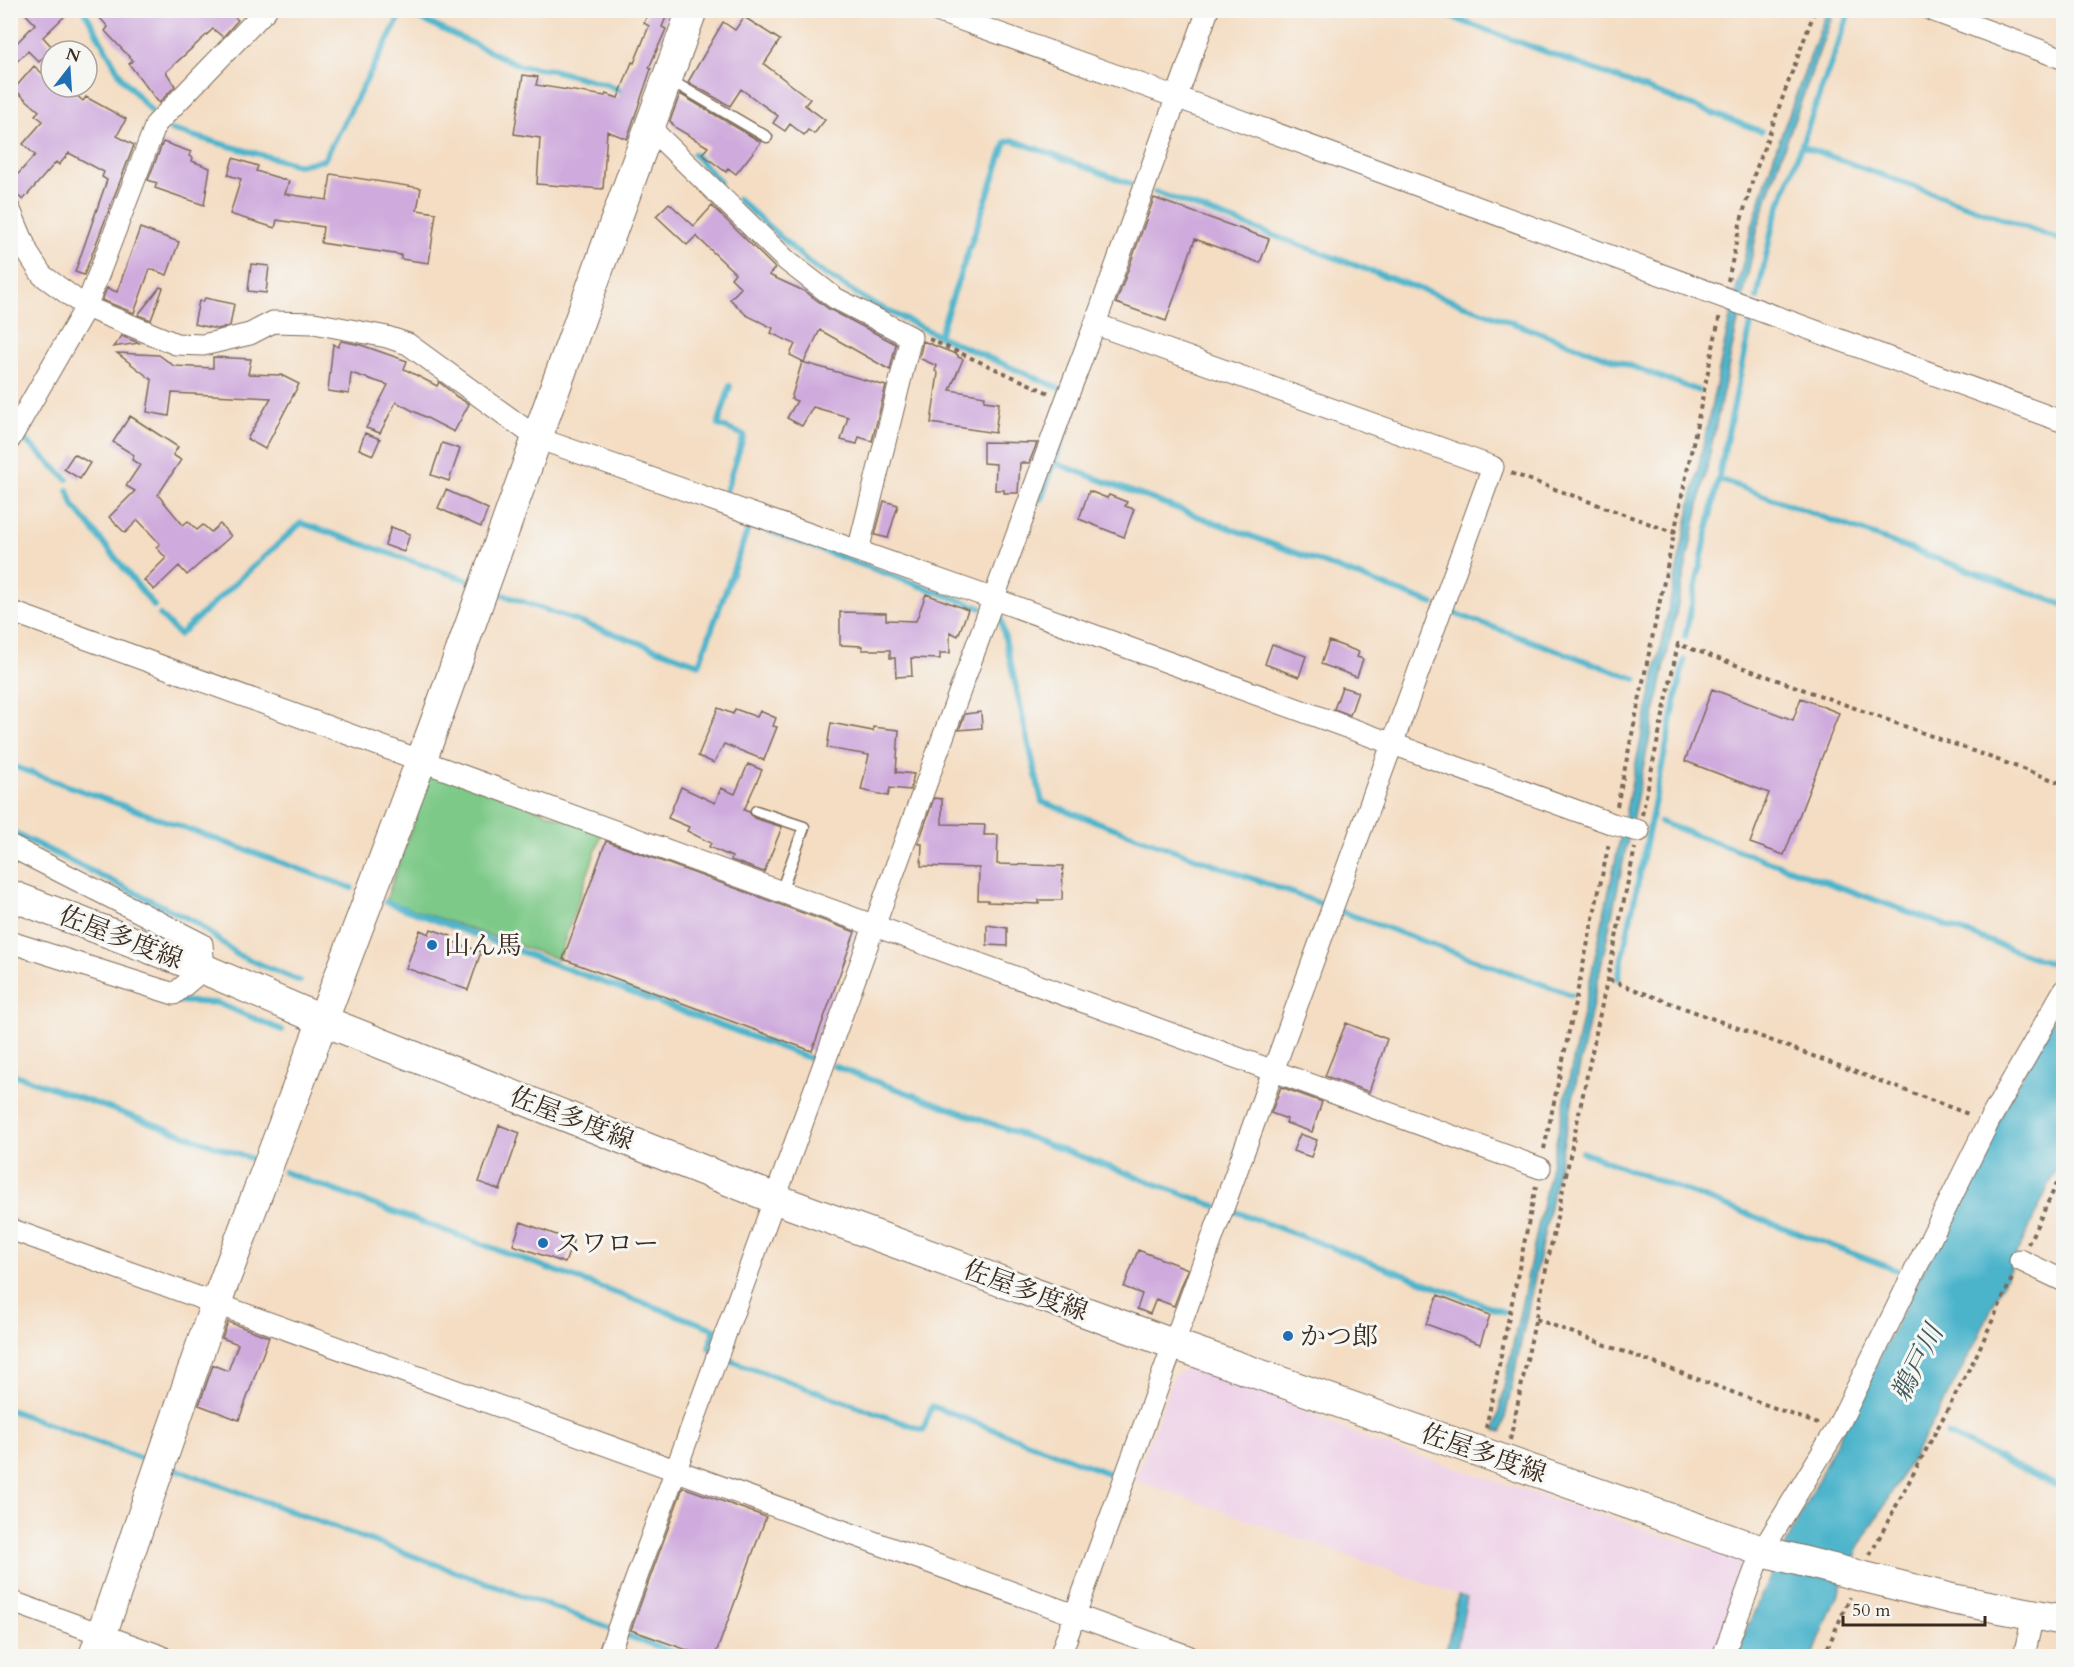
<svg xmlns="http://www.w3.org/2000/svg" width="2074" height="1667" font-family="Cardo,'Noto Serif JP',serif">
  <rect width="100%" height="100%" fill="#f6f6f2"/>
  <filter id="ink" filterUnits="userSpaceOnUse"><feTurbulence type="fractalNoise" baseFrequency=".0167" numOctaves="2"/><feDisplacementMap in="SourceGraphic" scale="12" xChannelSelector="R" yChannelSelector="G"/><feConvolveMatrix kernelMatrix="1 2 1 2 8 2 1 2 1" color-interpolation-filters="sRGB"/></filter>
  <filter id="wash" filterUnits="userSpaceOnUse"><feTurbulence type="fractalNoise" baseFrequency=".008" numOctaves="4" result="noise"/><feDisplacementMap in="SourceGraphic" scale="24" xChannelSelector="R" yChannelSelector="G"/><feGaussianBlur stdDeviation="1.35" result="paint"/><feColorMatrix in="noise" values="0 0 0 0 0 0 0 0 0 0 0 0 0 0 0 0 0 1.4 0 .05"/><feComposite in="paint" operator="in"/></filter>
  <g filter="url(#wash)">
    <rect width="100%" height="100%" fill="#f4ddc3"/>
    <path fill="#eed0e7" d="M1189 1367 1251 1387 1368 1440 1750 1563 1715 1656H1455L1467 1598 1135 1480 1174 1376Z"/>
    <path fill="#7dc988" stroke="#5c7a53" stroke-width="1.5" d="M438 773 602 833 558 959 386 900 429 777Z"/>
    <path fill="#4cb4cb" stroke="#446f74" stroke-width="1.5" d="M1827 11H1834L1782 154 1758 227 1502 1432 1495 1430 1733 304 1752 226 1775 152Z
      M2063 1003V1155L1972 1350 1931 1426 1860 1546 1833 1605 1813 1656H1735L1761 1596 1828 1459 2032 1055Z
      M1458 1595 1467 1598 1455 1656H1445Z"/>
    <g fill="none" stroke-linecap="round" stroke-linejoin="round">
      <path stroke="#4cb4cb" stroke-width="6" d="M84 10 122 78 151 111
        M1432 10 1761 131
        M171 130 298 165 324 160 403 11 521 66 552 70 609 85 627 94
        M1802 146 2064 241
        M694 154 720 182
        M1155 192 1699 391
        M738 199 815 268 872 303 939 336 1061 389
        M1757 298 1773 224 1850 10
        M939 336 1006 142 1013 140 1131 184
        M23 438 67 479
        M1055 463 1433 604
        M1724 481 2064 605
        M68 490 73 505 154 606
        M725 494 744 435 718 425 730 386
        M1041 500 1078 397
        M736 519 981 608
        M498 593 699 664 750 524
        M1448 611 1636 679
        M160 615 179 635 301 523 470 581
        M1000 616 1042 802 1325 905
        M1685 637 1752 319
        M10 765 352 888
        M1660 822 2055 965
        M10 831 195 922 238 955 300 981
        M386 902 814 1060
        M1340 911 1572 995
        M1618 979 1684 660
        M174 1001 217 1003 282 1030
        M834 1066 1216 1206
        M10 1073 255 1160
        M1582 1152 1902 1272
        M284 1172 715 1329 709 1348
        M1231 1210 1504 1312
        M726 1359 923 1430 932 1406 1118 1477
        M10 1410 148 1461
        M1947 1434 2064 1489
        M173 1468 610 1628
        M625 1635 684 1656"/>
    </g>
    <g id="blocks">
      <path fill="#cfaadd" d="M22 10H71L43 37 53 48 39 62 28 51 12 66 10 64V50L35 24Z
        M93 10H227L238 20 223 37 213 29 166 72 175 86 159 103 129 64 133 61 105 31 108 27Z
        M649 10H669L662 27 666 29 649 68 651 69 627 139 607 131 603 189 537 184 540 138 514 134 523 75 538 77 536 85 605 96 606 94 618 98 632 62 634 63 649 26 644 23Z
        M744 17 780 40 764 64 810 99 805 105 825 120 814 134 808 130 804 135 790 124 785 131 773 123 778 116 741 89 730 106 688 82 723 22 735 30Z
        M34 66 51 81V87H67L83 101 86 97 126 119 117 136 134 145 84 275 75 272 107 180 102 177 104 172 69 153 59 165 56 162 23 200 10 189V183L35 155 23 144 43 121 35 115 39 111 14 89Z
        M680 94 761 142 736 174 728 168 726 172 702 154 708 147 676 128 670 121Z
        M163 142 191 152 189 156 193 158 192 161 210 168 204 205 155 188 157 183 148 180Z
        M233 158 258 166 256 171 289 181 285 194 327 200 331 174 421 188 417 210 436 213 429 263 401 259V255L321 243 323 227 277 220 275 228 230 214 241 179 228 175Z
        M1154 198 1269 239 1260 263 1195 239 1166 321 1116 303Z
        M669 203 694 226 712 206 775 268 769 275 806 292 829 309 896 344 890 370 820 330 804 362 790 355 795 344 771 333 773 328 746 315 730 299 741 288 731 278 735 273 696 236 687 245 656 216Z
        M140 228 179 242 167 275 150 269 134 313 102 300 107 288 117 292Z
        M251 264 269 266 266 293 248 291Z
        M160 287 163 288 151 320 138 315Z
        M205 298 234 304 230 326 217 329 194 324 199 301 203 302Z
        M122 336 139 343 113 347Z
        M341 341 361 345 407 361 404 369 437 386 439 382 454 394V395L469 404 454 432 396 402 380 433 366 428 388 385 351 373 349 394 328 391 333 344 338 347Z
        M923 341 958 355V357L963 359 950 390 985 396 984 401 999 403 995 433 931 423 938 373 935 371 937 366 919 358Z
        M117 353 159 355 174 366 213 368V357L251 359 248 374 281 375 299 384 265 449 247 439 271 398 172 393 169 416 147 412 152 380Z
        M802 362 886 386 872 441 859 437 857 444 841 440 848 417 813 407 802 426 787 418 797 401 791 399Z
        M130 416 178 447 173 455 181 460 158 495 183 525 188 521 197 530 203 525 211 532 220 524 231 536 187 575 179 566 154 590 144 580 166 558 156 547 160 544 138 520 125 533 109 517 135 491 126 486 140 465 132 460 134 455 113 442Z
        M365 433 380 439 373 455 359 449Z
        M983 442 1037 443 1029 463H1020L1018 493H1004V490H995L996 464 983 463Z
        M442 443 460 449 449 481 431 475Z
        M74 454 90 463 80 479 64 469Z
        M446 490 488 509 481 527 438 508Z
        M1089 491 1107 498 1109 495 1127 502 1125 506 1134 509 1124 537 1079 519Z
        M884 501 898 505 888 538 875 535Z
        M391 527 410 534 404 552 385 545Z
        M926 594 968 610 958 636 950 632V653H940V659L911 658 912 676 896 677 895 658H890V650H862V646L840 645V612L886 613V620L916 621Z
        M1329 641 1359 652 1357 657 1363 659 1357 677 1321 664Z
        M1272 644 1306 656 1299 677 1265 664Z
        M1342 687 1358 692 1350 715 1334 709Z
        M1712 689 1793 720 1801 698 1839 713 1784 855 1750 843 1769 793 1685 761Z
        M718 708 733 714 735 709 757 717 760 711 776 718 773 726 777 727 764 760 724 744 714 763 698 756Z
        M981 712 982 728 959 730 965 714Z
        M831 723 873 731V727L899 730 896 772 914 774 910 790 890 788 888 796 861 790 869 755 827 748Z
        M748 764 762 770 744 810 749 812 754 818 782 827 764 872 731 860 732 857 709 847 711 843 687 831 689 827 668 818 681 787 715 803 721 788 735 794Z
        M934 798 942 799V824L985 825 984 835H998L997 864 1063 866 1062 900H1039V904L988 902V900H978L979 868 921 866 922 844H918Z
        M606 841 855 932 812 1051 563 959Z
        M987 925 1007 928V946L987 945Z
        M431 929 451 936 449 940 481 952 468 990 406 968 420 930 429 934Z
        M1346 1023 1387 1039 1369 1092 1325 1076Z
        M1281 1087 1322 1102 1312 1132 1286 1123 1287 1119 1271 1113Z
        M499 1125 520 1133 500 1190 479 1182Z
        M1300 1134 1317 1140 1311 1157 1293 1151Z
        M521 1222 573 1241 565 1263 513 1245Z
        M1138 1250 1188 1269 1174 1306 1156 1299 1150 1314 1137 1309 1142 1294 1124 1287Z
        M1438 1295 1490 1315 1480 1344 1426 1324Z
        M228 1322 269 1337 239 1420 199 1405 213 1365 228 1371 238 1344 222 1338Z
        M683 1487 766 1517 715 1656H704L631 1630Z"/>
    </g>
  </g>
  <g filter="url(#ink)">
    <use href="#blocks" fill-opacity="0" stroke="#7c6958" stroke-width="1.5"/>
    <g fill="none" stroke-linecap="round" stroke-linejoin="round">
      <defs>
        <path id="lane" d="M670 80 767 137
          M756 811 804 827 781 892"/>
        <path id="street" d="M934 10 1176 97 2064 422
          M1931 10 2064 59
          M649 127 787 261 835 298 911 337 858 551
          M10 210 29 255 42 275 86 307 176 344 203 345 250 334 273 322 314 323 387 337 408 344 537 438 994 599 1613 824 1639 831
          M10 439 86 307 156 124 266 10
          M10 611 1540 1168
          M10 846 202 944 204 969 174 994 10 942
          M10 1229 1188 1656
          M2020 1260 2064 1281
          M10 1601 161 1656
          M608 1656 1066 400 1095 324 1208 10
          M1060 1656 1493 467 1095 324
          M1723 1656 1762 1551 1836 1430 1989 1121 2064 990
          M2024 1656 2033 1615"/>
        <path id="secondary" d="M10 895 204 969 324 1021 776 1199 1173 1344 1762 1551 1952 1599 2064 1620
          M94 1656 216 1303 433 729 537 438 692 10"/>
      </defs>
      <use href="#lane" stroke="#7c6958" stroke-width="13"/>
      <use href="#street" stroke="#7c6958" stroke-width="23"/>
      <use href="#secondary" stroke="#7c6958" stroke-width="32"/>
      <path stroke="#7c6958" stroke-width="4" stroke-dasharray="4.5 4.5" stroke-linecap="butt" d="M1728 281 1740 224 1754 175 1815 10
        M929 339 1051 394
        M1511 473 1675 533
        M1617 806 1720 314
        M1642 815 1678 644 2064 784
        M1609 980 1971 1115
        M1544 1149 1609 843
        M2028 1244 2064 1169
        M1536 1319 1818 1424
        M1486 1428 1536 1186
        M1510 1440 1635 848
        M1870 1555 1976 1356 2013 1276
        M1824 1656 1850 1597"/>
      <use href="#lane" stroke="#fff" stroke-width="10"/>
      <use href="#street" stroke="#fff" stroke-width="21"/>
      <use href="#secondary" stroke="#fff" stroke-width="30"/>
    </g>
  </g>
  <g fill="#1f6fb2" stroke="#f6f6f2" stroke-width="2">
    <circle cx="432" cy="945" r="6"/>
    <circle cx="543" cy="1243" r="6"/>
    <circle cx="1288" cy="1336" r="6"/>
  </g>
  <g text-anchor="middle" stroke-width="6" stroke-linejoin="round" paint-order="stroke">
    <g font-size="26" fill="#3b2a1e" stroke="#f6f6f2">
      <text transform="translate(121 937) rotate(21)" y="9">佐屋多度線</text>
      <text transform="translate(572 1118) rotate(21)" y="9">佐屋多度線</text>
      <text transform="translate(1026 1290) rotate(20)" y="9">佐屋多度線</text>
      <text transform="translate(1484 1453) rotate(19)" y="9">佐屋多度線</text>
    </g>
    <g font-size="26" fill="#3b2a1e" stroke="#f6f6f2" text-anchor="start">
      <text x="444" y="954">山ん馬</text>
      <text x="555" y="1252">スワロー</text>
      <text x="1300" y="1345">かつ郎</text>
    </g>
    <g font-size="27" font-style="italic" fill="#415a5b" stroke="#f6f6f2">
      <text transform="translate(1917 1363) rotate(-63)" y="9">鵜戸川</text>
    </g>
  </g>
  <rect width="2074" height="1667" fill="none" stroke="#f6f6f2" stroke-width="36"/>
  <g transform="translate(69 69) rotate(17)"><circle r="28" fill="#f6f6f2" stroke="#aba49d" stroke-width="1.5"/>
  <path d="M0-4.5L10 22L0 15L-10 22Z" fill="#1f6fb2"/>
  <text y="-9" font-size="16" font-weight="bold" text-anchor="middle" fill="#3b2a1e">N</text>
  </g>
  <path d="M1843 1616v9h142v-9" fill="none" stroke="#3b2a1e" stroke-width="3"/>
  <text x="1852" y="1616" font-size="18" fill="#3b2a1e" stroke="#f6f6f2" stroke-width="4.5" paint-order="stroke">50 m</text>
</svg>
